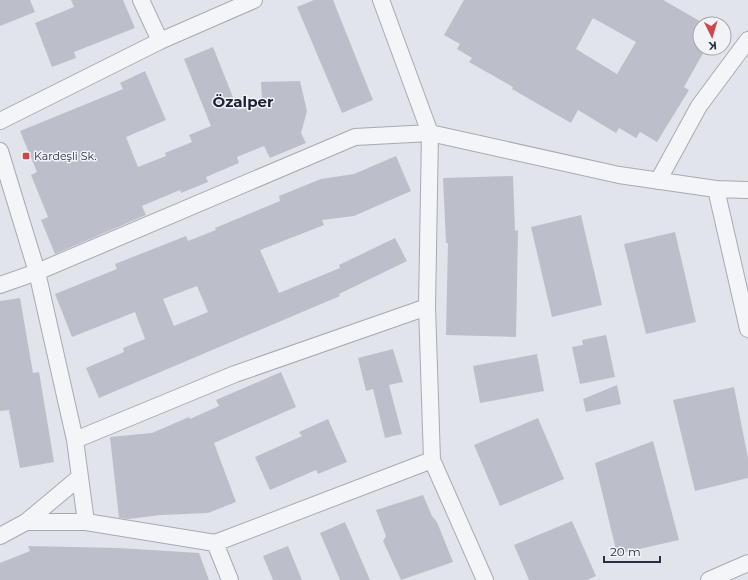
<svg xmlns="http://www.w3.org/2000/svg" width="748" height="580" font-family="Montserrat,sans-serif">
  <rect width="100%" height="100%" fill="#e1e4ea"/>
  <path fill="#bcbfca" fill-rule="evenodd" d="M0 0H30L35 12 0 26Z
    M71 0H123L135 28 74 52 76 58 52 67 35 23 74 7Z
    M314 0H333L373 100 342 113 297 7Z
    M464 0H663L705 24H700V48H706L684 87 689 90 657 142 640 132 636 138 619 128 616 133 578 110 571 123 512 89 513 87 469 62 472 58 457 49 460 44 444 35ZM593 18 636 42 617 74 576 49Z
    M213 47 238 110 262 100 261 82 300 81 307 111 301 133 306 143 270 158 264 146 237 157 239 163 206 177 208 182 181 193 180 190 142 206 146 215 55 254 41 220 48 217 31 175 37 172 20 131 123 89 120 83 145 71 166 120 126 137 138 167 166 156 165 153 192 142 189 135 211 126 184 59Z
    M396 156 411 191 354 216 322 220 324 225 260 250 279 293 340 268 339 265 395 238 407 261 339 294 340 296 99 398 86 368 124 352 123 348 145 339 135 312 72 337 55 294 117 269 115 264 186 236 188 241 216 230 215 228 280 201 279 196 321 179 354 174ZM197 286 208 312 174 326 163 299Z
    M513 176 515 231 518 230 516 337 446 335 448 243H446L443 178Z
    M581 215 602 305 552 317 531 227Z
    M675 232 696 322 646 334 624 244Z
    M20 298 33 373 39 372 54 462 20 468 9 410 0 411V301Z
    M606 335 615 377 580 384 572 347 583 345 582 340Z
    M393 349 403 382 389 385 402 434 385 438 373 389 366 391 358 358Z
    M537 354 544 391 480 403 473 366Z
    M281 372 296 407 214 443 236 502 208 513 161 515 129 519 119 518 110 437 152 433 189 417 190 419 219 406 216 400Z
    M617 385 621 404 586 412 583 399Z
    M734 387 748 458V478L695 491 673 400Z
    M538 418 564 479 500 506 474 445Z
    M328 419 347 462 318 474 316 470 270 490 255 457 302 436 299 432Z
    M653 441 679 540 617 554 595 463Z
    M423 495 432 516 437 522 453 562 401 580 383 541 386 536 376 510Z
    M572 521 596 576 587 580H529L514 545Z
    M345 522 370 580H340L320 533Z
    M28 546 119 548 199 553 209 580H0V563L30 551Z
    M288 546 302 580H273L263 556Z"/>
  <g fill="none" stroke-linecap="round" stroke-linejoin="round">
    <defs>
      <path id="street" d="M141 0 160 41
        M381 0 430 133 427 307 432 460 485 580
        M0 121 160 41 254 0
        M0 151 37 272 75 440 86 522
        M658 181 699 106 748 40
        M716 189 748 329
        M0 285 37 272 355 137 430 133 619 175 716 189 748 190
        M75 440 235 374 427 307
        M26 522 80 477
        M0 536 26 522H86L215 543
        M230 580 215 543 432 460
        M709 580 748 563"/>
    </defs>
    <use href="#street" stroke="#a6aab4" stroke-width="18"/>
    <use href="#street" stroke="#f4f5f8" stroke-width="16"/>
  </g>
  <rect fill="#ce474c" stroke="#f1f3f7" stroke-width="1.5" x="22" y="152" width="8" height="8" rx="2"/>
  <g text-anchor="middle" stroke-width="3" stroke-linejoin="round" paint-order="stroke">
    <g font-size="11" fill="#2a3042" stroke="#f1f3f7" text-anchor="start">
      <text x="34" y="160">Kardeşli Sk.</text>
    </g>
    <g font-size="15" font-weight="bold" fill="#1c2133" stroke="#f1f3f7">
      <text x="243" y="107">Özalper</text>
    </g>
  </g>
  <g transform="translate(712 36) rotate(175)"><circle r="19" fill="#f1f3f7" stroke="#a1a5af"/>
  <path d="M0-3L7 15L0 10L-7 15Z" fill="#ce474c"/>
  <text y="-6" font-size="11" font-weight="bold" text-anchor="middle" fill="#2a3042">K</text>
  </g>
  <path d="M604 556v6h56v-6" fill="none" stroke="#2a3042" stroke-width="2"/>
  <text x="610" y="556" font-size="12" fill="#2a3042" stroke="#f1f3f7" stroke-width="3" paint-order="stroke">20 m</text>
</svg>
